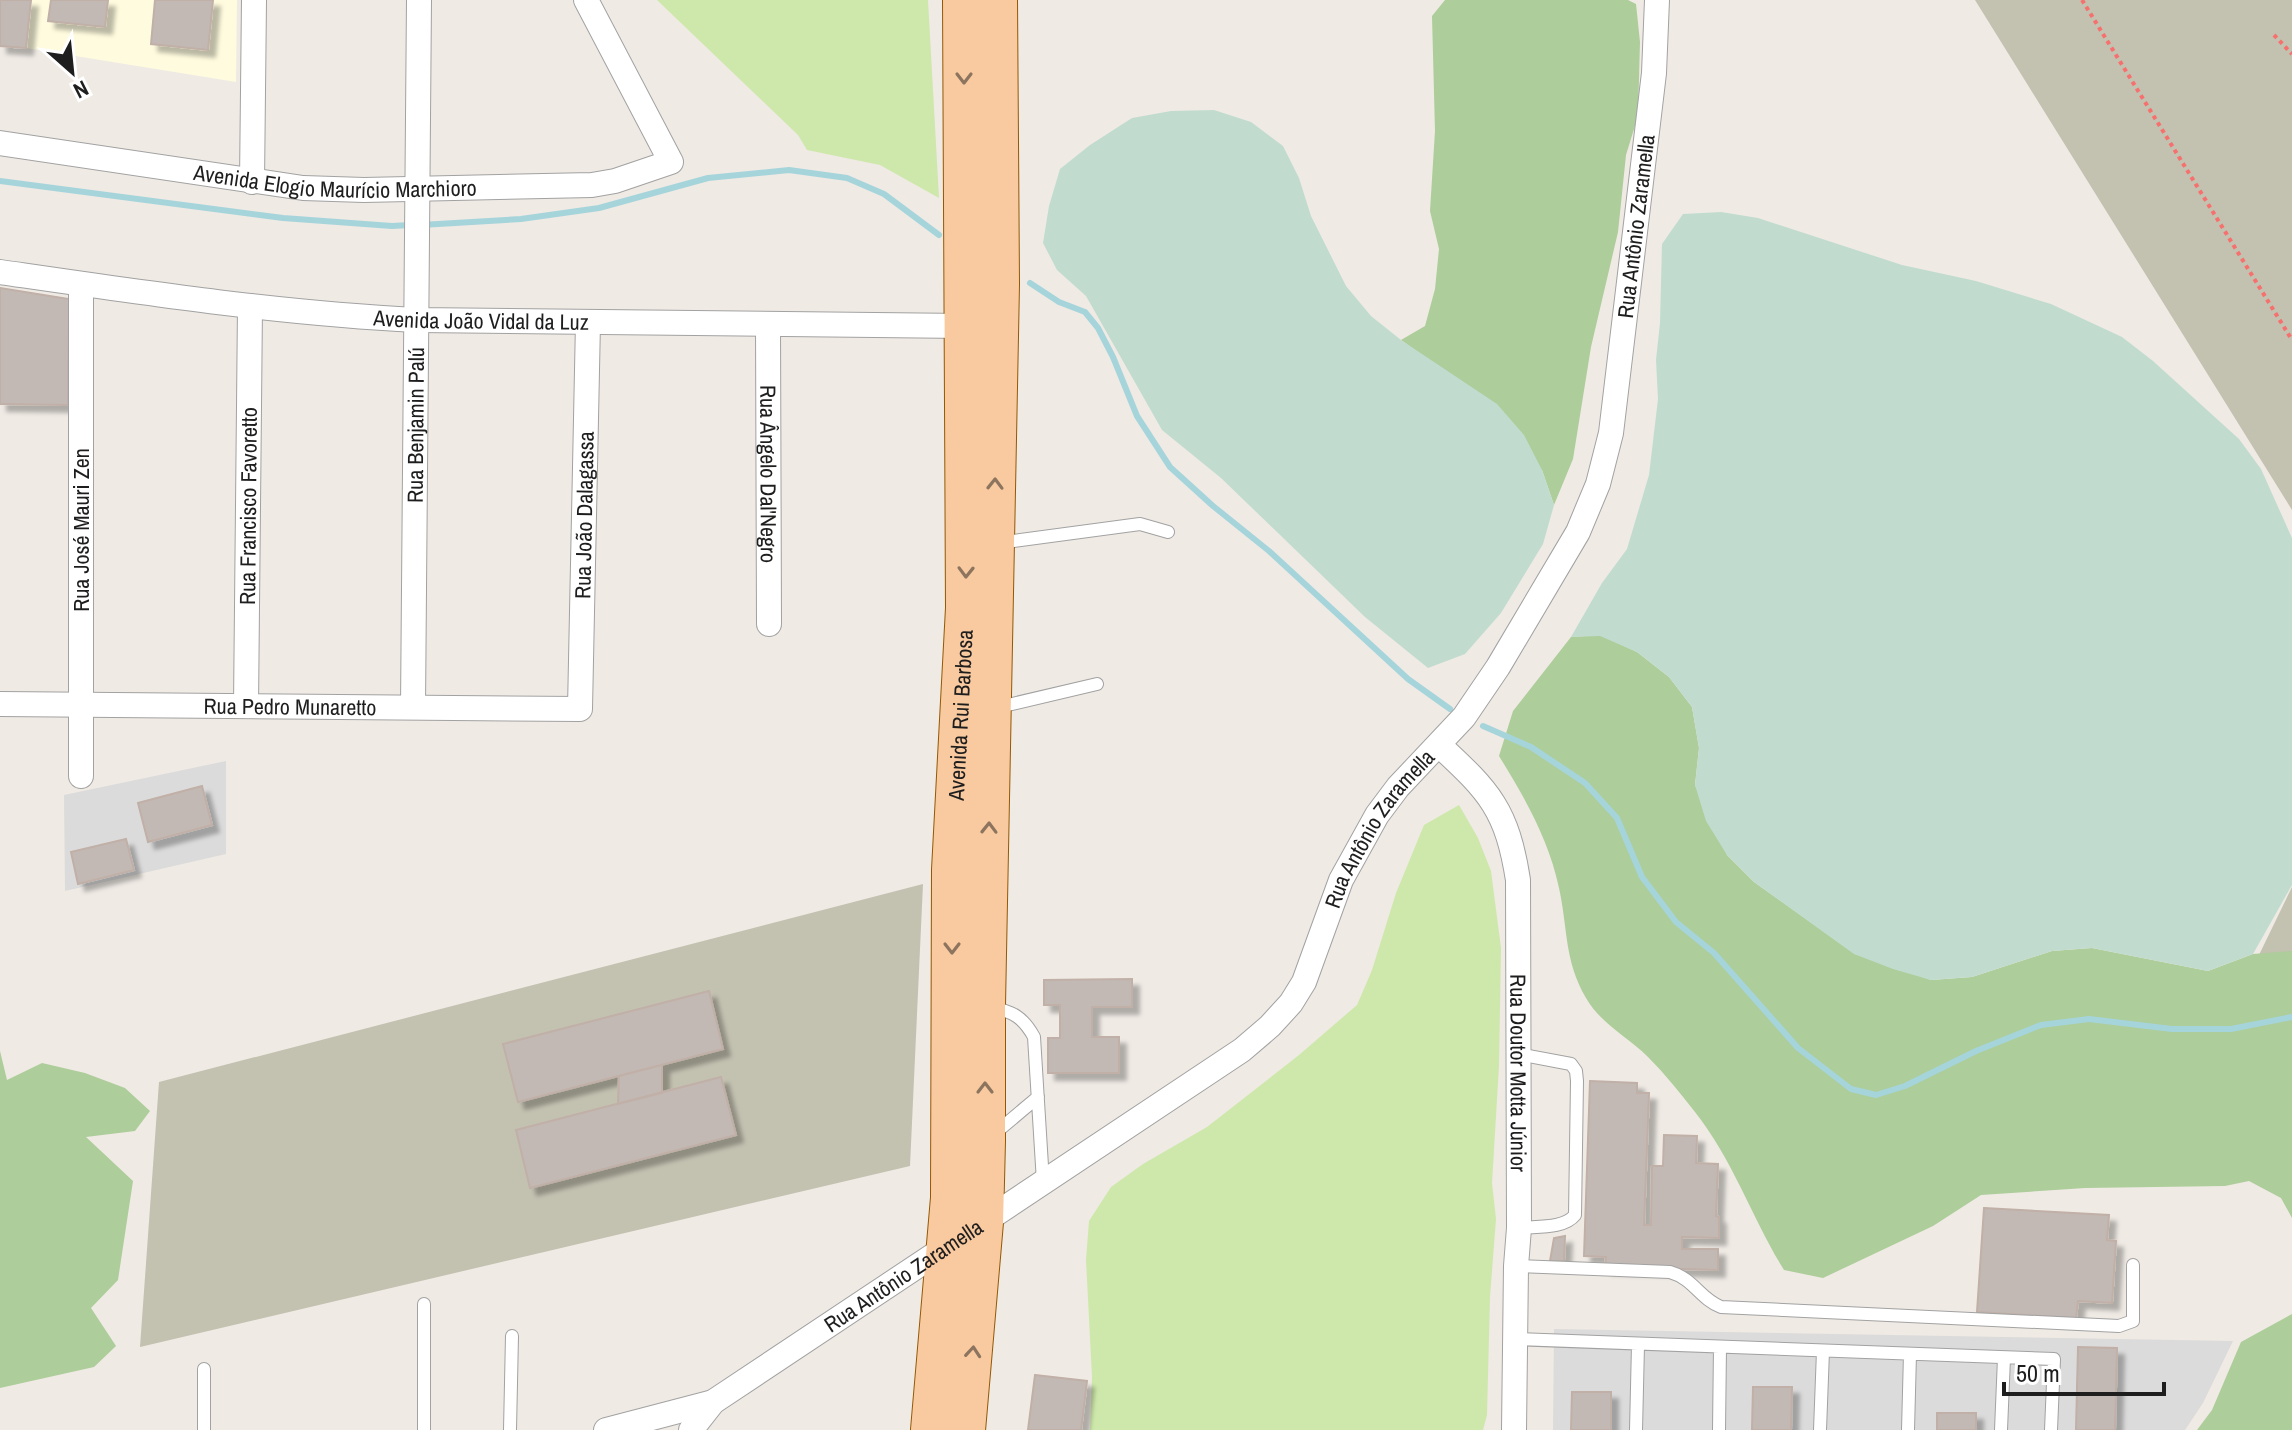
<svg xmlns="http://www.w3.org/2000/svg" width="2292" height="1430" font-family="'Archivo Narrow',sans-serif">
  <defs>
    <filter id="shadow"><feDropShadow dx="7" dy="7" stdDeviation="2" flood-color="#0004"/></filter>
  </defs>
  <rect width="100%" height="100%" fill="#efeae4"/>
  <path fill="#dcdbdb" d="M226 761V854L65 891 64 795Z
    M1554 1329 2233 1341 2203 1403 2185 1430H1553Z"/>
  <path fill="#fefbde" d="M31 0H237L236 82 26 48Z"/>
  <path fill="#c3c1b0" d="M1975 0H2292V510Z
    M923 884 910 1166 140 1347 159 1082Z
    M2292 887V952L2259 955Z"/>
  <path fill="#cee8ab" d="M657 0H928L939 198 880 165 807 150 798 135Z
    M1459 805 1478 838 1491 871 1501 948 1499 1066 1492 1183 1496 1219 1490 1297 1487 1415 1483 1430H1090L1092 1377 1086 1260 1089 1221 1111 1187 1143 1164 1207 1127 1299 1055 1357 1005 1372 970 1396 893 1424 825Z"/>
  <path fill="#adcd9a" d="M1445 0H1628L1636 4 1640 42 1638 116 1626 155 1618 232 1591 347 1573 459 1554 505 1542 470 1434 364 1401 340 1425 326 1435 289 1439 249 1430 211 1435 131 1432 16Z
    M1600 635 1637 652 1669 677 1692 707 1699 748 1695 785 1727 855 1754 882 1855 954 1931 980 1972 977 2052 951 2092 948 2208 971 2253 954 2292 951V1218L2281 1198 2249 1181 2225 1186 2085 1188 1981 1195 1933 1226 1823 1278 1784 1270C1752 1218 1733 1160 1695 1112 1680 1093 1665 1074 1648 1057 1628 1037 1601 1024 1586 998 1564 960 1568 929 1559 888 1549 840 1525 798 1499 756L1513 711 1571 637Z
    M0 1051 7 1080 42 1063 85 1073 125 1088 150 1111 135 1131 86 1137 133 1181 118 1280 91 1308 116 1346 94 1367 0 1388Z
    M2292 1314V1430H2197L2212 1410 2241 1342Z"/>
  <path fill="#c1dcce" d="M1214 110 1251 122 1283 146 1299 178 1311 216 1346 286 1371 316 1401 340 1497 404 1524 435 1542 470 1554 505 1543 544 1501 613 1465 654 1428 668 1365 617 1221 478 1162 430 1086 296 1057 270 1043 243 1049 206 1060 169 1090 145 1132 118 1171 111Z
    M1721 212 1758 218 1902 265 1976 281 2051 304 2122 337 2153 361 2239 439 2261 469 2292 538V885L2253 954 2208 971 2092 948 2052 951 1972 977 1931 980 1893 969 1854 954 1754 882 1727 855 1706 821 1695 785 1699 748 1692 707 1669 677 1637 652 1600 636 1571 637 1602 583 1627 549 1649 475 1658 399 1656 360 1660 323 1662 244 1683 214Z"/>
  <g fill="none" stroke-linecap="round" stroke-linejoin="round">
    <path stroke="#a6d4db" stroke-width="6" d="M0 181 283 218 392 226 410 225
      M421 225 521 219 599 208 708 178 789 170 847 178 884 194 939 235
      M1030 283 1059 302 1085 312 1098 328 1113 357 1137 416 1170 467 1213 506 1269 551 1408 679 1450 709
      M1483 726 1531 747 1585 783 1617 818 1642 877 1676 922 1714 953 1798 1048 1851 1089 1876 1095 1905 1086 1976 1051 2041 1025 2089 1019 2172 1029H2231L2292 1017"/>
  </g>
  <path fill="#c3b9b4" stroke="#c0b0a7" stroke-width="2" filter="url(#shadow)" d="M0 0H31L26 48 0 46Z
    M51 0H108L105 27 48 21Z
    M155 0H213L208 50 151 44Z
    M0 288 69 299 68 405 0 404Z
    M202 786 212 825 148 842 138 803Z
    M126 839 134 870 78 884 71 852Z
    M1132 979V1007H1092V1037H1119V1073H1048V1038H1060V1005H1044V980Z
    M709 991 723 1049 518 1102 503 1044Z
    M662 1065V1093L618 1104 619 1076Z
    M721 1077 736 1135 530 1188 516 1130Z
    M1590 1081 1637 1083V1093H1649L1644 1225H1651L1652 1166H1663L1664 1135 1697 1136 1696 1163 1718 1164 1716 1216 1719 1217V1238L1682 1237V1249H1718V1270L1605 1267 1606 1257 1584 1256Z
    M1984 1208 2109 1215 2107 1240 2116 1241 2112 1303 2078 1301 2076 1318 1977 1312Z
    M1565 1236 1564 1261H1550L1554 1238Z
    M2078 1347 2117 1348 2115 1430H2076Z
    M1035 1375 1087 1381 1081 1430H1028Z
    M1753 1387H1792L1791 1430H1752Z
    M1572 1392H1611V1430H1571Z
    M1937 1413H1976V1430H1937Z"/>
  <g fill="none" stroke-linecap="round" stroke-linejoin="round">
    <defs>
      <path id="lane" d="M998 543 1140 524 1168 532
        M995 708 1097 684
        M992 1007C1013 1012 1023 1017 1034 1037L1043 1182
        M1518 1054 1571 1064 1576 1071 1577 1081 1575 1215C1564 1229 1536 1226 1519 1228
        M994 1134 1038 1097
        M1516 1266 1670 1272C1694 1279 1700 1299 1721 1307L2119 1326 2133 1321V1265
        M424 1304V1430
        M1514 1339 2054 1359 2051 1430
        M204 1430V1369
        M510 1430 512 1336
        M1636 1430 1638 1345
        M1719 1430 1720 1347
        M1820 1430 1823 1351
        M1908 1430 1910 1354
        M2001 1430 2004 1358"/>
      <g id="street">
        <path id="s1" d="M0 143 303 188 364 190 592 185 615 181 671 162 586 0"/>
        <path d="M252 182 254 0"/>
        <path id="s2" d="M0 272C138 292 277 313 417 320L965 326"/>
        <path id="s3" d="M768 324 769 624"/>
        <path id="s4" d="M0 704 580 709 588 322"/>
        <path id="s5" d="M246 706 250 306"/>
        <path id="s6" d="M413 707 419 0"/>
        <path id="s7" d="M1439 745C1490 792 1507 810 1518 880L1519 1228 1516 1266 1514 1430"/>
        <path d="M81 776V284"/>
        <path d="M606 1430 713 1402"/>
        <path id="s8" d="M691 1430 713 1402 1242 1050 1270 1026 1291 1003 1304 982 1341 880 1377 815 1398 787 1464 717 1498 667 1578 532 1598 484 1611 433 1654 73 1657 0"/>
      </g>
      <g id="primary">
        <path id="s9" d="M931 1430 951 1198 952 870 966 608 963 0"/>
        <path d="M965 1430 983 1222 985 1141V1005L999 284 997 0"/>
      </g>
    </defs>
    <use href="#lane" stroke="#a2a2a2" stroke-width="14"/>
    <use href="#street" stroke="#a2a2a2" stroke-width="26"/>
    <use href="#primary" stroke="#945804" stroke-width="42"/>
    <path stroke="#f6706e" stroke-width="4" stroke-dasharray="4 4" stroke-linecap="butt" d="M2082 0 2292 340
      M2274 35 2292 54"/>
    <use href="#lane" stroke="#fff" stroke-width="12"/>
    <use href="#street" stroke="#fff" stroke-width="24"/>
    <use href="#primary" stroke="#f9ca9f" stroke-width="40"/>
  </g>
  <defs><path id="oneway-chevron" d="M-2-3.5L2.5 0L-2 3.5" fill="none" stroke-width="1.6" stroke-linecap="round" stroke-linejoin="round" transform="scale(2)"/></defs>
  <g stroke="#8c745e">
    <use href="#oneway-chevron" transform="translate(964 78) rotate(90)"/>
    <use href="#oneway-chevron" transform="translate(995 484) rotate(-89)"/>
    <use href="#oneway-chevron" transform="translate(966 572) rotate(91)"/>
    <use href="#oneway-chevron" transform="translate(989 828) rotate(-89)"/>
    <use href="#oneway-chevron" transform="translate(952 948) rotate(90)"/>
    <use href="#oneway-chevron" transform="translate(985 1088) rotate(-90)"/>
    <use href="#oneway-chevron" transform="translate(973 1352) rotate(-85)"/>
  </g>
  <g text-anchor="middle" stroke-width="6" stroke-linejoin="round" paint-order="stroke">
    <g font-size="22" fill="#1e1e1e" stroke="#fff">
      <text dy="8" stroke="none"><textPath href="#s1" startOffset="338">Avenida Elogio Maurício Marchioro</textPath></text>
      <text dy="8" stroke="none"><textPath href="#s8" startOffset="1608">Rua Antônio Zaramella</textPath></text>
      <text dy="8" stroke="none"><textPath href="#s2" startOffset="484">Avenida João Vidal da Luz</textPath></text>
      <text dy="8" stroke="none"><textPath href="#s6" startOffset="282">Rua Benjamin Palú</textPath></text>
      <text dy="8" stroke="none"><textPath href="#s3" startOffset="150">Rua Ângelo Dal'Negro</textPath></text>
      <text dy="8" stroke="none"><textPath href="#s5" startOffset="200">Rua Francisco Favoretto</textPath></text>
      <text dy="8" stroke="none"><textPath href="#s4" startOffset="774">Rua João Dalagassa</textPath></text>
      <text transform="translate(81 530) rotate(-90)" y="8">Rua José Mauri Zen</text>
      <text dy="8" stroke="none"><textPath href="#s4" startOffset="290">Rua Pedro Munaretto</textPath></text>
      <text dy="8" stroke="none"><textPath href="#s9" startOffset="716">Avenida Rui Barbosa</textPath></text>
      <text dy="8" stroke="none"><textPath href="#s8" startOffset="936">Rua Antônio Zaramella</textPath></text>
      <text dy="8" stroke="none"><textPath href="#s7" startOffset="354">Rua Doutor Motta Júnior</textPath></text>
      <text dy="8" stroke="none"><textPath href="#s8" startOffset="264">Rua Antônio Zaramella</textPath></text>
    </g>
  </g>
  <g transform="translate(72 72) rotate(153)" stroke="#ffffff" stroke-width="6" paint-order="stroke">
  <path d="M0-6L14 30L0 20L-14 30Z" fill="#1e1e1e"/>
  <text y="-12" font-size="22" font-weight="bold" text-anchor="middle" fill="#1e1e1e">N</text>
  </g>
  <path d="M2004 1382v12h160v-12" fill="none" stroke="#1e1e1e" stroke-width="4"/>
  <text x="2016" y="1382" font-size="24" fill="#1e1e1e" stroke="#ffffff" stroke-width="6" paint-order="stroke">50 m</text>
</svg>
